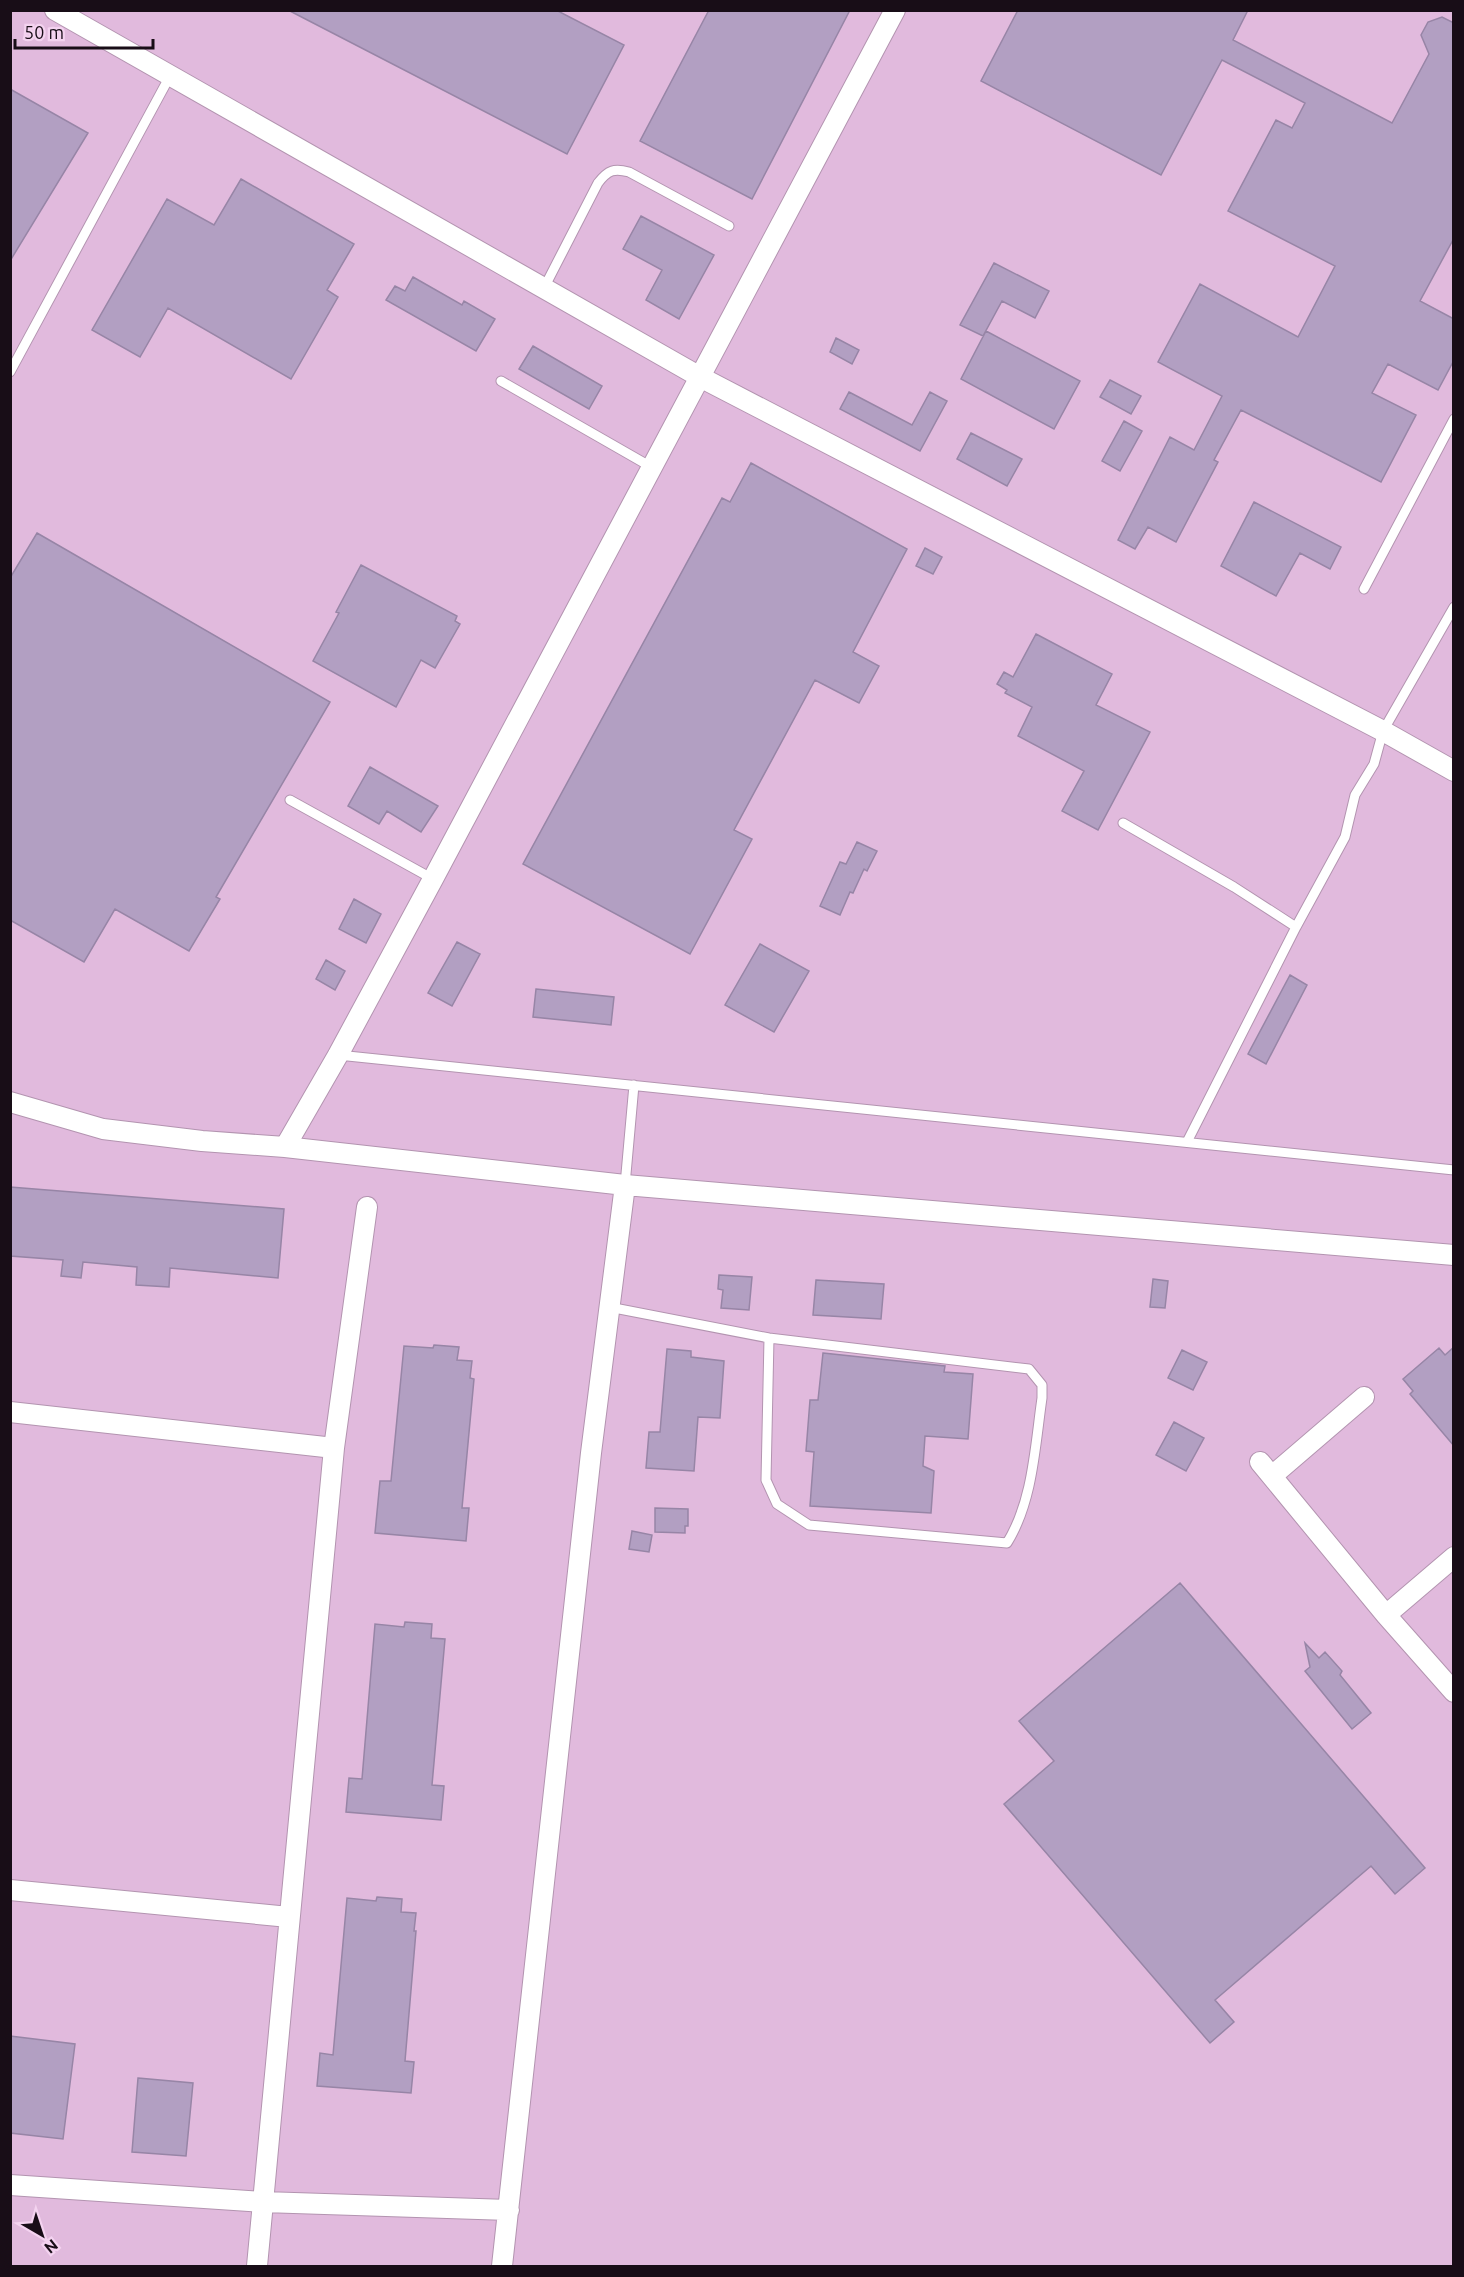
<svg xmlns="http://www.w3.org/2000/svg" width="1464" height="2277" font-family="Ubuntu,sans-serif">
  <rect width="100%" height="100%" fill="#e6c6e3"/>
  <path fill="#e1badd" d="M11 11H1453V2266H11Z"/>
  <path fill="#b29fc2" stroke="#9785a6" stroke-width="1.5" d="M288 10H556L624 45 567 154Z
    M709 10H850L752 199 640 141Z
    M1018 10H1248L1233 40 1392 123 1429 54 1421 35 1428 22 1442 17 1454 23V238L1420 301 1454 319V360L1438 390 1388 364 1372 393 1416 415 1381 482 1241 410 1214 460 1218 462 1176 542 1148 527 1135 549 1118 540 1170 437 1194 450 1222 396 1158 362 1200 284 1298 337 1335 266 1228 211 1276 120 1292 128 1305 103 1222 60 1161 175 981 81Z
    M10 89 88 133 10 261Z
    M241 179 354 244 327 290 338 297 291 379 168 308 140 357 92 330 167 199 214 225Z
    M641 216 714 255 679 319 646 300 662 270 623 249Z
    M994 263 1049 291 1035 318 1002 301 983 336 960 325Z
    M413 277 462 305 464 301 495 319 476 351 386 300 395 286 405 291Z
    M986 331 1080 381 1054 429 961 379Z
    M836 338 859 350 852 364 830 352Z
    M533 346 602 386 589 409 519 369Z
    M1110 380 1141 396 1131 414 1100 397Z
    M849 392 912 425 930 392 947 401 920 451 840 409Z
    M1124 421 1142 431 1120 471 1102 461Z
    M971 433 1022 459 1007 486 957 459Z
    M751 463 907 549 853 652 879 666 859 703 815 680 734 830 752 839 690 954 523 864 722 498 730 502Z
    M1254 502 1341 547 1330 569 1300 553 1276 596 1221 566Z
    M37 533 330 702 216 897 220 899 189 951 115 909 84 962 10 920V578Z
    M925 548 942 557 933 574 916 566Z
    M361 565 457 616 455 621 460 624 435 668 421 660 396 707 313 661 339 613 336 612Z
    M1036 634 1112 674 1096 705 1150 732 1098 830 1062 811 1084 771 1018 736 1032 707 1005 693 1007 690 997 684 1004 672 1013 677Z
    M370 767 438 806 421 832 387 811 379 824 348 806Z
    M857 842 877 851 867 871 864 869 853 893 850 892 840 915 820 906 840 862 846 864Z
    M354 899 381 914 366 943 339 929Z
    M457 942 480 954 452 1006 428 993Z
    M760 944 809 971 774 1032 725 1005Z
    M326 960 345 971 335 990 316 979Z
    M1290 975 1307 985 1266 1064 1248 1054Z
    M536 989 614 997 611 1025 533 1017Z
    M10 1187 284 1209 278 1278 170 1268 169 1287 136 1285 137 1267 83 1262 81 1278 61 1276 63 1260 10 1256Z
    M719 1275 752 1277 749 1310 721 1308 723 1290 718 1289Z
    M1153 1279 1168 1281 1165 1308 1150 1307Z
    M816 1280 884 1284 881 1319 813 1315Z
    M434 1345 459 1347 457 1360 472 1361 470 1378 474 1379 462 1508H469L466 1541 375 1533 380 1481H391L404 1346 433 1348Z
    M1454 1347V1446L1410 1394 1413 1391 1403 1379 1439 1348 1445 1355Z
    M667 1349 691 1351V1357L724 1361 720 1418 698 1417 694 1471 646 1468 649 1432H660Z
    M1182 1350 1207 1362 1193 1390 1168 1378Z
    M823 1353 945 1366 944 1372 973 1374 968 1439 925 1436 923 1466 934 1471 931 1513 810 1506 814 1452 806 1451 810 1400H818Z
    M1174 1422 1204 1438 1186 1471 1156 1455Z
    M655 1508 688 1509V1526H685V1533L655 1532Z
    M632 1531 652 1535 649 1552 629 1549Z
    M1180 1583 1425 1868 1395 1894 1371 1866 1215 2000 1234 2022 1210 2043 1004 1804 1054 1761 1019 1721Z
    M405 1622 432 1624 431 1638 445 1639 432 1785 444 1786 441 1820 346 1812 349 1778 362 1779 375 1624 404 1627Z
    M1305 1643 1319 1658 1325 1652 1342 1671 1340 1675 1371 1713 1352 1729 1305 1671 1310 1667Z
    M377 1897 402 1899 401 1912 416 1913 414 1931H416L405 2061 414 2062 411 2093 317 2086 320 2053 333 2055 347 1898 376 1901Z
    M10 2036 75 2044 63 2139 10 2133Z
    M138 2078 193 2083 186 2156 132 2152Z"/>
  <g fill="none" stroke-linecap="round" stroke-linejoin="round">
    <defs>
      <path id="lane" d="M544 288 598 183C608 170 614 168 629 172L729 226
        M10 372 170 76
        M501 381 653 468
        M1364 589 1454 419
        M290 800 433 879
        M1123 823 1234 887 1296 927
        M338 1055 1454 1170
        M1187 1142 1296 927 1345 837 1355 795 1374 764 1383 731 1454 607
        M625 1185 634 1085
        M609 1307 769 1338 1029 1369 1042 1385V1398C1035 1446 1033 1501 1007 1543L809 1525 777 1504 766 1480 769 1338"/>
      <path id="street" d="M55 10 700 377 1383 731 1454 771
        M10 1102 103 1129 202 1141 285 1147 625 1185 1454 1255
        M285 1147 338 1055 433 879 895 10
        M10 1412 334 1448
        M1260 1462 1386 1615 1454 1692
        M1272 1476 1364 1397
        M1386 1615 1454 1557
        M10 1890 289 1917
        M10 2185 263 2202 509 2210
        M257 2266 334 1448 367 1207
        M502 2266 591 1453 625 1185"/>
    </defs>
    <use href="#lane" stroke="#b394b0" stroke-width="11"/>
    <use href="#street" stroke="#b394b0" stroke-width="22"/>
    <use href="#lane" stroke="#fff" stroke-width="9"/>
    <use href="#street" stroke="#fff" stroke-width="20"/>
  </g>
  <rect width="1464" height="2277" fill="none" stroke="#180d17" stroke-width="24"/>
  <g transform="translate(42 2235) rotate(141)" stroke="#f4d3f0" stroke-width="4.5" paint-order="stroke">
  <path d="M0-4.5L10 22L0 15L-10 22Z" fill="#180d17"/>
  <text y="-9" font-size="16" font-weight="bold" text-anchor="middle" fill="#180d17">N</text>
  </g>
  <path d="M15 39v9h138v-9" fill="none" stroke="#180d17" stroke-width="3"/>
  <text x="24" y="39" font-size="18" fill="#180d17" stroke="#f4d3f0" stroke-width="4.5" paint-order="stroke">50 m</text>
</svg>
